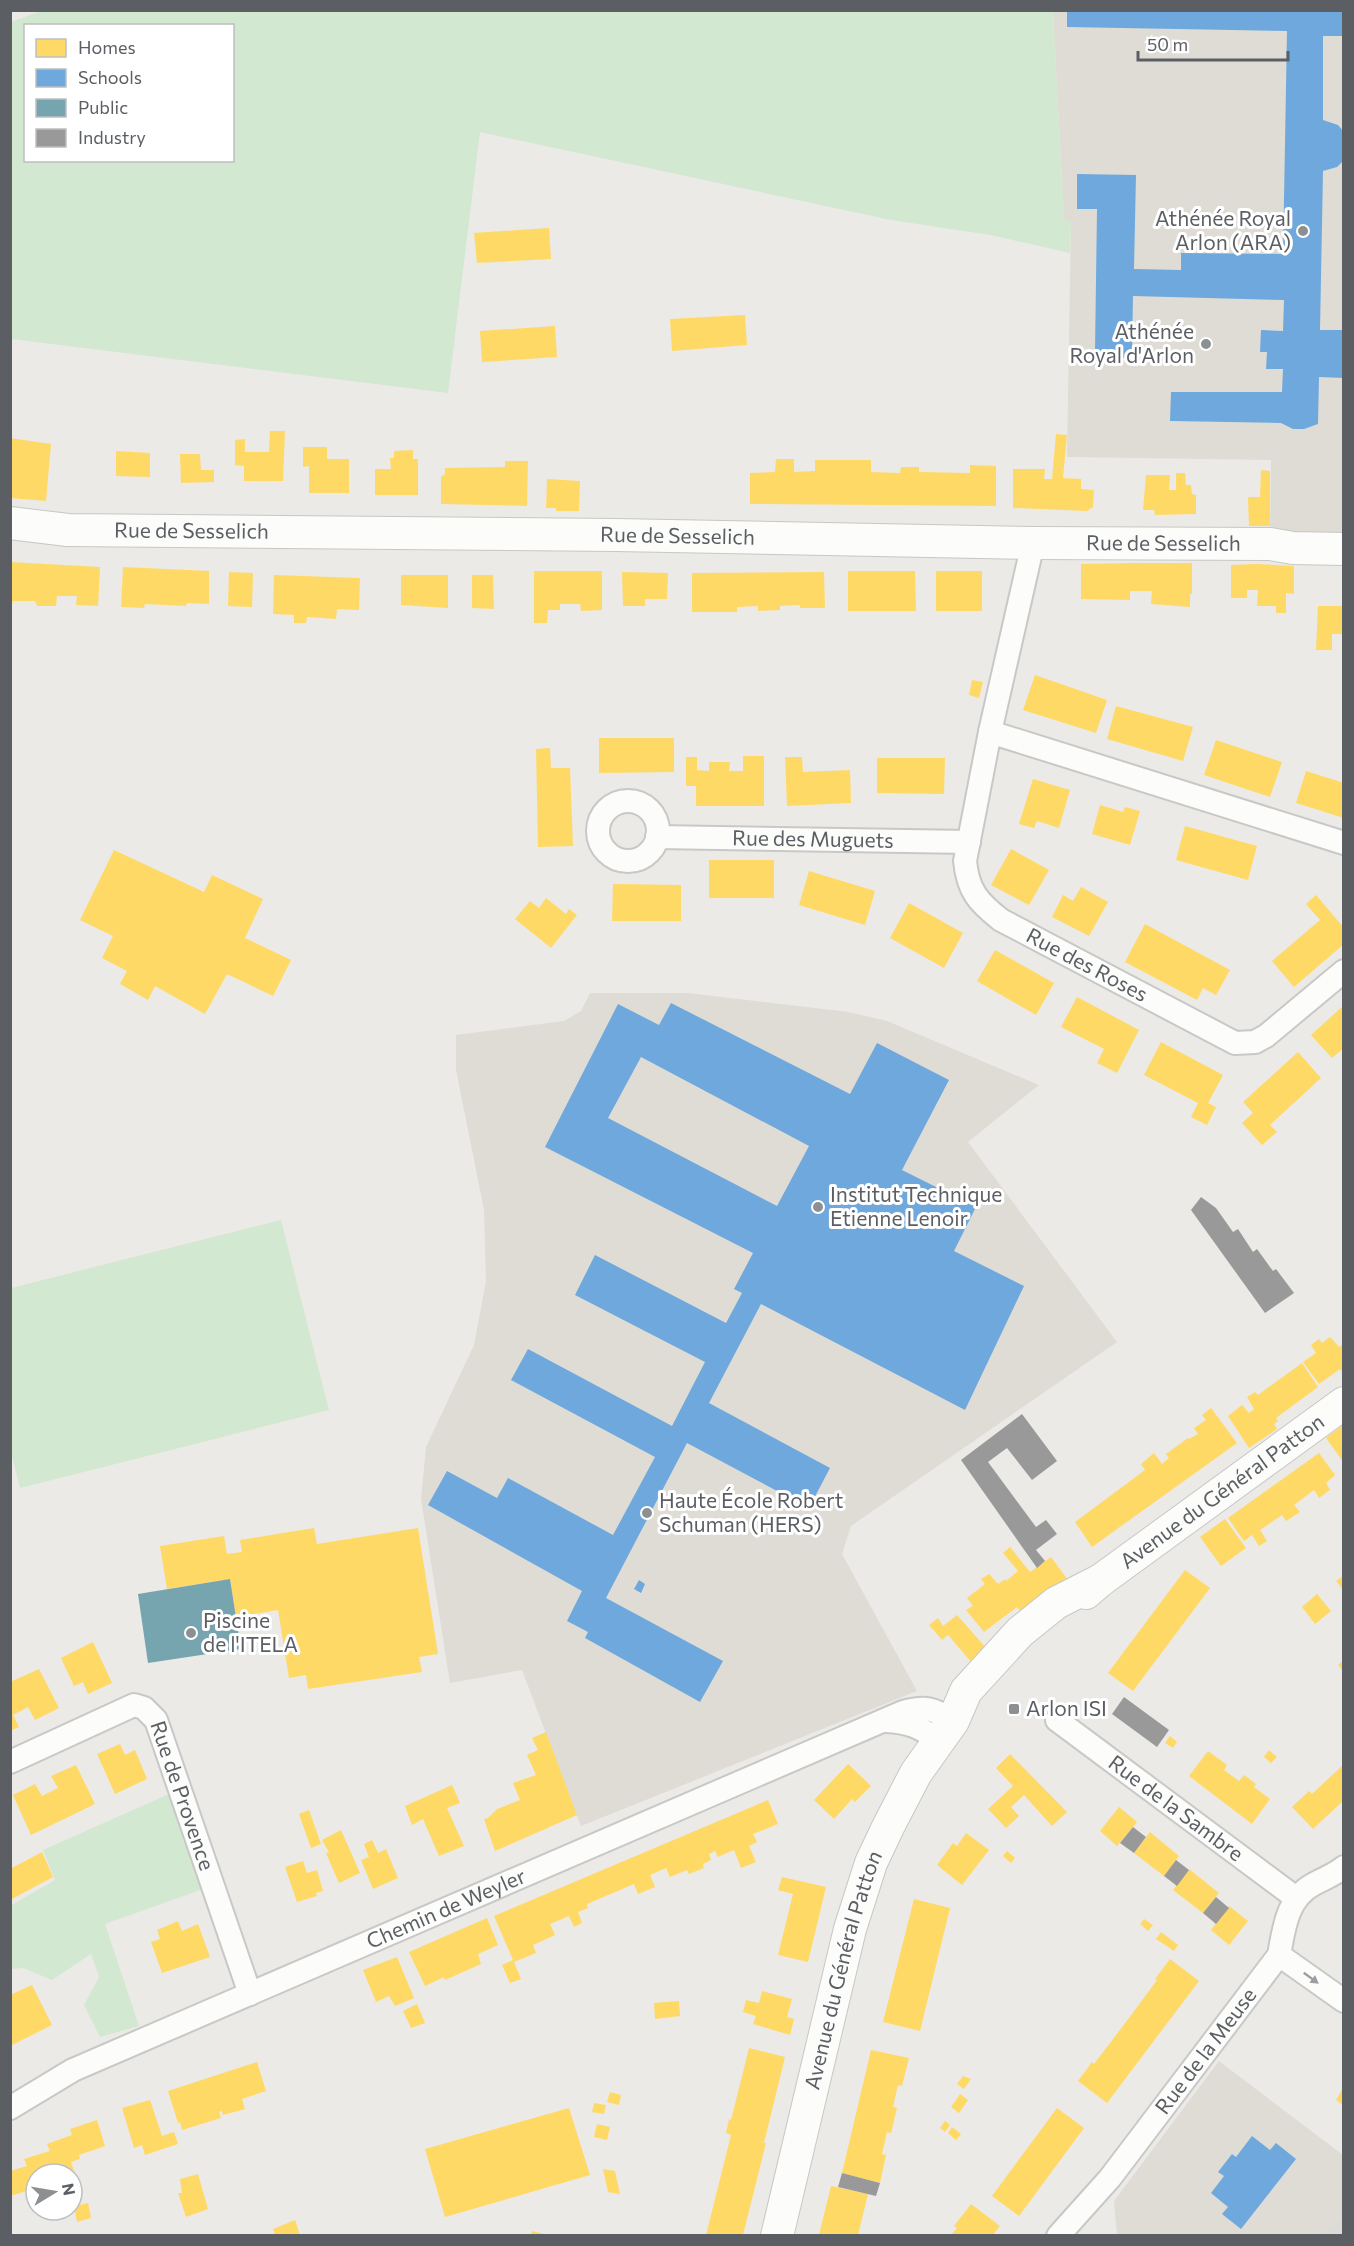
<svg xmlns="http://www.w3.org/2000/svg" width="1354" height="2246" font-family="Commissioner,sans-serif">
  <rect width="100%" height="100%" fill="#ebeae6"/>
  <path fill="#dcdbd7" d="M1343 2216V2235H1319Z"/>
  <path fill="#dfdcd5" d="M1053 11H1343V549L1270 544 1271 460 1067 457 1071 222 1064 221Z
    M590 993H688L849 1012 887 1021 1039 1085 968 1142 1117 1342 851 1526 842 1554 917 1691 581 1826 522 1670 450 1683 421 1499 426 1447 474 1345 486 1281 484 1210 456 1070V1035L564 1021 581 1011Z
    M1219 2061 1343 2155V2216L1319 2235H1117L1114 2201Z"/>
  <path fill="#d3e8d0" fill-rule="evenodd" d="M44 10 1053 11 1064 220 1071 221 1070 253 990 235 891 220 480 132 448 393 11 339V22ZM26 26H232V160H26Z
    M281 1220 329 1410 20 1488 11 1452V1288Z
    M169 1794 203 1889 105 1924 139 2026 100 2037 84 2005 99 1977 91 1954 52 1980 23 1968 11 1969 10 1906 55 1880 43 1850Z"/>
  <path fill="#ffd966" d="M549 228 551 259 477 263 474 233Z
    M745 315 747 345 672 351 670 319Z
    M555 326 557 357 482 362 480 331Z
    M270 431H285L283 481H244V466L235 465V440L245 439V452H269Z
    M1056 434 1067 435 1063 478 1081 479V489L1094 490 1093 507 1087 511 1013 508V469H1045L1044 479H1052Z
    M10 438 51 444 46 501 10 498Z
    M303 447H327V459H349V493H309V466L303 467Z
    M413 450V459H418V495H375V469H391L390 458H394V451Z
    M116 451 150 453V477L116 476Z
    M180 454H200L201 470H214V482L181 483Z
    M776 459H794V472L815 471V460H871V472L900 473 901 467H919V472L970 473V465L996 466V506L750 504V473L775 472Z
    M505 461H528L527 506 441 504V477L445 474V468L505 467Z
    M1261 470 1270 471V526H1249L1248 497H1260Z
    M1176 473H1185L1186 485H1191L1192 494 1196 495V514L1155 515 1154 510H1143L1146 475H1170L1169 490H1176Z
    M547 479 580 481 579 511H556V508H546Z
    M10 562 100 567 98 606 76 605 77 596H57L56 606H37L35 601H13L10 610Z
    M1130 563H1192V594H1190V607L1151 604 1152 591H1130V600L1081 599V564Z
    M1258 564 1294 566V594L1286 593V613H1276V606H1257L1258 590H1247V598H1231V565Z
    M123 567 209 571V604L187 603 186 606 145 604 144 608 121 607Z
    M534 571H602V610L581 611 580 604H560V610H548L547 623H534Z
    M848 571H915L916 611H848Z
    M936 571H982V611H936Z
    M229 572 253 573 252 607 228 606Z
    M622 572 668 573 667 599H645V606H623Z
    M824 572 825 608H800V605L780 606V610L758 611V606L737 607V612H692V573Z
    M274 575 360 578 359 610 337 609 336 619 307 617 306 623H294V615L273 614Z
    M401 575H448V608L401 605Z
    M472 575H493L494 609 472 608Z
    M1318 606H1344V634H1332V650H1316Z
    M1035 675 1107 700 1096 733 1023 710Z
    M972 680 983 682 979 698 969 695Z
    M1116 706 1193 727 1183 761 1107 739Z
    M599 738H674V772L599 773Z
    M1216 740 1282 762 1270 797 1204 775Z
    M550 748 551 768H570L573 846 538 847 536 749Z
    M743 756H764V806H696V786H686V757H697V770L709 771V762H730L729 771H743Z
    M785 757H802L803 772 850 770 851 803 787 806Z
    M877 758H945L944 794 877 793Z
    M1306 771 1344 783V818L1296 803Z
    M1033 779 1070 790 1059 828 1037 821 1034 828 1019 824Z
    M1100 805 1123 812 1125 807 1140 811 1130 845 1092 834Z
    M1185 826 1257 846 1248 880 1176 860Z
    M1011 849 1049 870 1029 905 991 885Z
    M114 850 204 892 212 875 263 899 245 938 291 960 273 996 227 974 205 1014 155 986 148 1000 120 984 127 971 102 958 113 936 80 920Z
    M709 860H774V898H709Z
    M809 871 875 891 865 925 799 905Z
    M613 884 681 885V921H612Z
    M1081 887 1108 902 1089 936 1052 917 1063 895 1073 901Z
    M1316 895 1344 928V944L1294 987 1272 961 1320 920 1306 904Z
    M546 898 566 914 569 909 577 915 551 948 515 919 530 901 539 908Z
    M909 903 963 933 944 968 890 938Z
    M1145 924 1230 970 1216 995 1203 988 1197 1000 1125 962Z
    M995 950 1054 983 1036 1015 977 981Z
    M1077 997 1139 1030 1117 1073 1097 1063 1104 1049 1061 1027Z
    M1344 1005V1048L1332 1058 1311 1035Z
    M1161 1042 1223 1075 1208 1103 1216 1107 1207 1125 1191 1117 1198 1103 1144 1075Z
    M1298 1052 1321 1078 1270 1125 1277 1132 1262 1145 1242 1123 1253 1113 1243 1102Z
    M1330 1337 1339 1347 1344 1344V1374L1340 1369 1319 1384 1303 1362 1316 1353 1311 1345 1319 1339 1322 1343Z
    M1302 1363 1318 1387 1276 1418 1278 1421 1274 1424 1277 1429 1249 1448 1228 1416 1242 1405 1249 1413 1254 1409 1247 1397 1255 1392 1258 1395Z
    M1211 1408 1237 1443 1092 1547 1075 1522 1145 1470 1141 1464 1154 1453 1162 1464 1169 1458 1166 1454 1188 1438 1189 1439 1198 1434 1194 1428 1206 1420 1202 1415Z
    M1344 1424V1463L1326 1438Z
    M1319 1453 1335 1475 1326 1483 1330 1490 1319 1498 1314 1490 1294 1505 1300 1512 1286 1521 1282 1515 1260 1530 1267 1541 1259 1546 1252 1535 1244 1541 1228 1518Z
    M1225 1519 1246 1548 1221 1566 1200 1537Z
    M314 1528 317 1544 418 1528 438 1654 419 1657 422 1672 308 1689 306 1675 289 1678 278 1610 236 1617 230 1579 167 1589 160 1546 224 1536 227 1554 242 1552 240 1540Z
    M1010 1547 1030 1572 1051 1557 1068 1580 1023 1615 1017 1607 984 1632 966 1610 973 1606 967 1598 985 1584 981 1579 989 1574 998 1584 1005 1579 1006 1581 1018 1571 1003 1553Z
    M1185 1570 1210 1588 1133 1691 1108 1673Z
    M1344 1575V1591L1336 1581Z
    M1317 1594 1331 1611 1315 1624 1302 1607Z
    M957 1615 987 1649 972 1663 948 1635 942 1640 929 1625 938 1618 943 1626Z
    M93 1642 112 1683 88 1694 83 1682 74 1686 61 1658Z
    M1344 1660V1672L1338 1665Z
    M39 1669 59 1708 35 1720 28 1707 13 1715 19 1727 10 1731V1682Z
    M546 1732 577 1815 495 1851 484 1819 488 1818 497 1809 520 1800 513 1783 536 1775 527 1755 538 1750 532 1738Z
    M1170 1736 1177 1742 1173 1748 1165 1743Z
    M120 1744 125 1755 135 1750 147 1779 115 1794 97 1754Z
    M1269 1750 1277 1757 1271 1763 1264 1757Z
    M1208 1751 1227 1765 1224 1770 1239 1781 1244 1775 1256 1784 1254 1787 1270 1799 1252 1824 1189 1776Z
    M1010 1754 1067 1812 1052 1826 1024 1795 1011 1807 1019 1816 1006 1828 988 1809 1013 1786 996 1768Z
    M848 1764 871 1786 855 1802 852 1799 834 1819 814 1800Z
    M1344 1764V1800L1313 1829 1292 1807 1309 1791 1312 1794Z
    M76 1765 95 1804 31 1835 13 1795 35 1784 42 1796 58 1788 51 1776Z
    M452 1785 460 1803 447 1808 464 1846 439 1856 423 1819 412 1825 405 1806Z
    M768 1800 778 1824 753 1834 757 1842 749 1846 756 1862 741 1868 734 1850 718 1857 715 1851 709 1854 711 1860 703 1864 704 1868 689 1874 687 1870 670 1877 666 1868 650 1875 655 1887 638 1894 634 1884 587 1904 588 1908 578 1912 582 1923 574 1927 569 1916 550 1924 555 1935 533 1945 536 1953 514 1962 521 1979 510 1983 502 1965 513 1960 494 1916Z
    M1119 1807 1137 1822 1117 1846 1100 1831Z
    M309 1810 321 1844 311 1848 299 1814Z
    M341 1830 360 1873 339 1883 326 1853 329 1852 322 1840Z
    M1150 1832 1179 1856 1164 1876 1134 1853Z
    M966 1833 989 1850 962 1885 937 1865 953 1843 957 1846Z
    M372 1840 378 1853 386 1849 398 1878 373 1889 361 1860 369 1857 364 1844Z
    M1007 1851 1015 1858 1011 1863 1003 1856Z
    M42 1852 53 1877 10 1900V1869Z
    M303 1861 307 1873 317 1870 323 1891 316 1893 317 1896 297 1902 285 1867Z
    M1189 1869 1219 1893 1203 1913 1173 1890Z
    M782 1877 826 1887 808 1962 778 1955 793 1894 778 1890Z
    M914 1899 950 1908 920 2031 883 2022Z
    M1229 1906 1248 1921 1229 1945 1211 1930Z
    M487 1918 498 1945 478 1954 481 1964 445 1980 444 1977 425 1986 409 1952Z
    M1144 1919 1153 1925 1148 1931 1140 1924Z
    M178 1921 182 1931 198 1924 210 1957 162 1973 151 1942 160 1939 157 1930Z
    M1161 1932 1178 1945 1174 1951 1156 1939Z
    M397 1957 414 1998 395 2006 389 1996 376 2002 363 1970Z
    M1170 1959 1199 1981 1107 2103 1078 2081 1092 2062 1094 2064 1132 2014 1157 1980 1155 1979Z
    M32 1985 52 2025 10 2046V1995Z
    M762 1991 792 1999 787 2017 794 2019 790 2035 753 2024 756 2016 743 2012 746 2000 759 2003Z
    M679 2001 680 2016 655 2019 654 2003Z
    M417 2004 425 2023 411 2028 403 2011Z
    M749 2048 785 2057 764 2143H766L743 2235H706L731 2135 726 2133 729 2119 731 2120Z
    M871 2050 909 2058 902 2086 898 2085 893 2107 897 2108 891 2133 887 2132 882 2154 886 2155 880 2183 842 2173Z
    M257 2062 266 2091 242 2099 245 2109 223 2115 222 2111 219 2112 221 2118 182 2130 180 2122 178 2123 168 2091Z
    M963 2076 971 2079 964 2089 957 2084Z
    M1344 2086V2106L1336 2100Z
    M610 2092 621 2095 619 2105 607 2102Z
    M960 2094 968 2100 959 2113 951 2107Z
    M150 2100 162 2136 174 2132 178 2144 145 2155 142 2145 134 2148 122 2108Z
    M594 2103 606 2105 604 2114 592 2112Z
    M569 2108 590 2175 445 2217 425 2149Z
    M1057 2108 1084 2128 1019 2216 992 2196Z
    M97 2120 105 2146 79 2155 80 2159 71 2162 74 2171 66 2174H36V2181L32 2182 34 2189 10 2196V2171L27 2166 24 2159 50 2151 47 2144 72 2135 70 2129Z
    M945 2121 950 2125 945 2132 940 2128Z
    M597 2124 610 2127 607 2140 594 2137Z
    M952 2127 961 2134 956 2140 948 2133Z
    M603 2169 615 2171 620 2194 608 2192Z
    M198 2174 208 2209 186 2217 178 2193H182L180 2179Z
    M831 2186 868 2194 858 2235H819Z
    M88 2203 91 2218 77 2222 74 2206Z
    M971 2204 1000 2226 993 2235H951L957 2228 954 2226Z
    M295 2220 300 2235H275L273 2229Z
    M532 2231 548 2235H531Z"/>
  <path fill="#6fa8dc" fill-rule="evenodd" d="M1067 10H1344V36H1323V120L1338 125 1344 132V160L1337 167 1323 171 1320 330H1344V378L1319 377 1318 424 1304 429H1293L1281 423 1170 421 1171 392H1282L1283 369H1266L1267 352H1260L1261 330 1283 331 1284 300 1133 296 1132 353 1124 358H1102L1095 352 1097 209H1077V174L1136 175 1134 269 1181 270V253L1283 254 1287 31 1067 27Z
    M671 1003 850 1094 877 1043 949 1080 902 1170 976 1207 954 1251 1024 1286 965 1410 761 1304 709 1403 830 1468 809 1508 687 1443 606 1598 723 1661 700 1702 585 1638 588 1632 567 1621 582 1591 428 1505 447 1471 497 1498 508 1478 613 1535 655 1457 511 1380 528 1349 672 1426 705 1362 575 1295 595 1255 726 1323 742 1293 734 1289 753 1253 545 1147 618 1004 659 1025ZM641 1057 809 1146 777 1206 608 1118Z
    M639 1580 645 1584 641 1593 634 1589Z
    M1252 2136 1270 2150 1276 2143 1296 2159 1241 2229 1222 2214 1228 2207 1211 2193 1224 2176 1218 2172 1232 2154 1236 2157Z"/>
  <path fill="#76a5af" d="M230 1579 241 1649 148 1663 138 1594Z"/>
  <path fill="#999" d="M1201 1197 1216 1208 1233 1232 1238 1229 1253 1252 1257 1249 1273 1271 1276 1269 1294 1293 1265 1313 1191 1210Z
    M1022 1414 1057 1461 1032 1480 1007 1448 988 1462 1036 1527 1046 1520 1057 1534 1036 1550 1045 1561 1037 1568 961 1460Z
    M1124 1697 1169 1730 1157 1747 1112 1714Z
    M1133 1827 1146 1837 1134 1853 1120 1843Z
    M1176 1860 1189 1870 1177 1886 1164 1876Z
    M1216 1897 1229 1908 1216 1924 1203 1913Z
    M842 2173 880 2183 876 2196 838 2187Z"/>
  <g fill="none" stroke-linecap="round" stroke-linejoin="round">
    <defs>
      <g id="street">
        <path id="s1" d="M1033 543 990 732 965 861C968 891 978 902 1001 920L1235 1043 1255 1042 1266 1036 1344 971"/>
        <path d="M990 732 1344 843"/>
        <circle cx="628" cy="831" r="30"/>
        <path id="s2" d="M657 837 969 842"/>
        <path id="s3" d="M1057 1720 1296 1898"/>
        <path d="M886 1721C908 1722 921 1727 937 1740"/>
        <path id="s4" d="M10 1762 134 1705 144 1708 156 1720 250 1994"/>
        <path d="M1279 1955 1344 2001"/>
        <path id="s5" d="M10 2108 73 2070 903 1712C925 1706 933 1708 953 1721"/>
        <path id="s6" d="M1058 2236 1110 2178 1279 1955C1284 1928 1287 1898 1314 1884 1325 1878 1334 1875 1344 1867"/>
      </g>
      <g id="secondary">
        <path id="s7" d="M10 523 68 530 616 535 1033 543 1270 544 1293 548 1344 549"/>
        <path id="s8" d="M1086 1593 1101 1580 1344 1403"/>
        <path id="s9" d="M777 2236 850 1929 871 1863 888 1827 916 1773 953 1721 966 1691 1020 1632 1056 1603 1101 1580"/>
      </g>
    </defs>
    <use href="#street" stroke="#c8c8c8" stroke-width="26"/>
    <use href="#secondary" stroke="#c7c7c6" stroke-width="34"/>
    <use href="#street" stroke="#fcfcfb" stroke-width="22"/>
    <use href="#secondary" stroke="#fcfcfb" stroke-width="32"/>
  </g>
  <defs><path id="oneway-solid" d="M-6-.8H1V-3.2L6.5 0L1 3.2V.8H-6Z" transform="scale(1.5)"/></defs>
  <use fill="#9b9ea0" href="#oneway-solid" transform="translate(1311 1978) rotate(36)"/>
  <g fill="#8d9092" stroke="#fff" stroke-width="2">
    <circle cx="1303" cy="231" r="6"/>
    <circle cx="1206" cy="344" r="6"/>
    <circle cx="818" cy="1207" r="6"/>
    <circle cx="647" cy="1513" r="6"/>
    <circle cx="191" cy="1633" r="6"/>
    <rect x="1008" y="1703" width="12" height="12" rx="3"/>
  </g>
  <g text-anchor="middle" stroke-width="6" stroke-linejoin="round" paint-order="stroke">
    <g font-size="21" fill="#5b5f64" stroke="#fff" text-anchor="start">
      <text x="1291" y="226" text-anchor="end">Athénée Royal<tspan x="1291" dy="24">Arlon (ARA)</tspan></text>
      <text x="1194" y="339" text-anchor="end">Athénée<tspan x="1194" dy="24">Royal d'Arlon</tspan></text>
      <text x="830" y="1202">Institut Technique<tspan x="830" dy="24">Etienne Lenoir</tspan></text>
      <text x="659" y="1508">Haute École Robert<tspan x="659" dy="24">Schuman (HERS)</tspan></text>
      <text x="203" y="1628">Piscine<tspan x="203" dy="24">de l'ITELA</tspan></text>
      <text x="1026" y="1716">Arlon ISI</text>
    </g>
    <g font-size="21" fill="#5b5f64" stroke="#fff">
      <text dy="7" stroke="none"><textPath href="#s7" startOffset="182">Rue de Sesselich</textPath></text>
      <text dy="7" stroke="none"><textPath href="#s7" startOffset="668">Rue de Sesselich</textPath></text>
      <text dy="7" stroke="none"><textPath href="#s7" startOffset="1154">Rue de Sesselich</textPath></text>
      <text dy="7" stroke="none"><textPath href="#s2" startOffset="156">Rue des Muguets</textPath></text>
      <text dy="7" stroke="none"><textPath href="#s1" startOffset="494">Rue des Roses</textPath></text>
      <text dy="7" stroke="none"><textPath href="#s8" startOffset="170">Avenue du Général Patton</textPath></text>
      <text dy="7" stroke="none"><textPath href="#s4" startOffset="244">Rue de Provence</textPath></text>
      <text dy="7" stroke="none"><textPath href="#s3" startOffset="148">Rue de la Sambre</textPath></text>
      <text dy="7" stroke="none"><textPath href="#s5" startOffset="480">Chemin de Weyler</textPath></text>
      <text dy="7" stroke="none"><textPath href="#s9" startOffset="274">Avenue du Général Patton</textPath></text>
      <text dy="7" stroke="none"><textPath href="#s6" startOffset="237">Rue de la Meuse</textPath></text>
    </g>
  </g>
  <rect width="1354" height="2246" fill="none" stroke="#5b5f64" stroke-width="24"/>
  <rect x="24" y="24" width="210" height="138" fill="#ffffff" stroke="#bdbfc1" stroke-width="1.5"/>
  <rect x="36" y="39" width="30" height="18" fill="#ffd966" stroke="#bdbfc1" stroke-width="1.5"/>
  <text x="78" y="54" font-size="18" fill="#5b5f64">Homes</text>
  <rect x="36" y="69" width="30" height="18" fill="#6fa8dc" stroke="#bdbfc1" stroke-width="1.5"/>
  <text x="78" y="84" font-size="18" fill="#5b5f64">Schools</text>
  <rect x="36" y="99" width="30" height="18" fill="#76a5af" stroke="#bdbfc1" stroke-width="1.5"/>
  <text x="78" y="114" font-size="18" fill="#5b5f64">Public</text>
  <rect x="36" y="129" width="30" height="18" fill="#999999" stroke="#bdbfc1" stroke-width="1.5"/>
  <text x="78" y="144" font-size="18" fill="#5b5f64">Industry</text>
  <g transform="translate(54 2192) rotate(79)"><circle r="28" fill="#ffffff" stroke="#bdbfc1" stroke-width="1.5"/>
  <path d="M0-4.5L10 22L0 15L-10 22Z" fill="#8d9092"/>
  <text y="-9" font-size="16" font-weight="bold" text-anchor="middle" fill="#5b5f64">N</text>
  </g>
  <path d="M1138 51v9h150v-9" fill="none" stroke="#5b5f64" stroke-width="3"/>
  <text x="1147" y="51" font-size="18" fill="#5b5f64" stroke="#ffffff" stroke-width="4.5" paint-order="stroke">50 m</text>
</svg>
